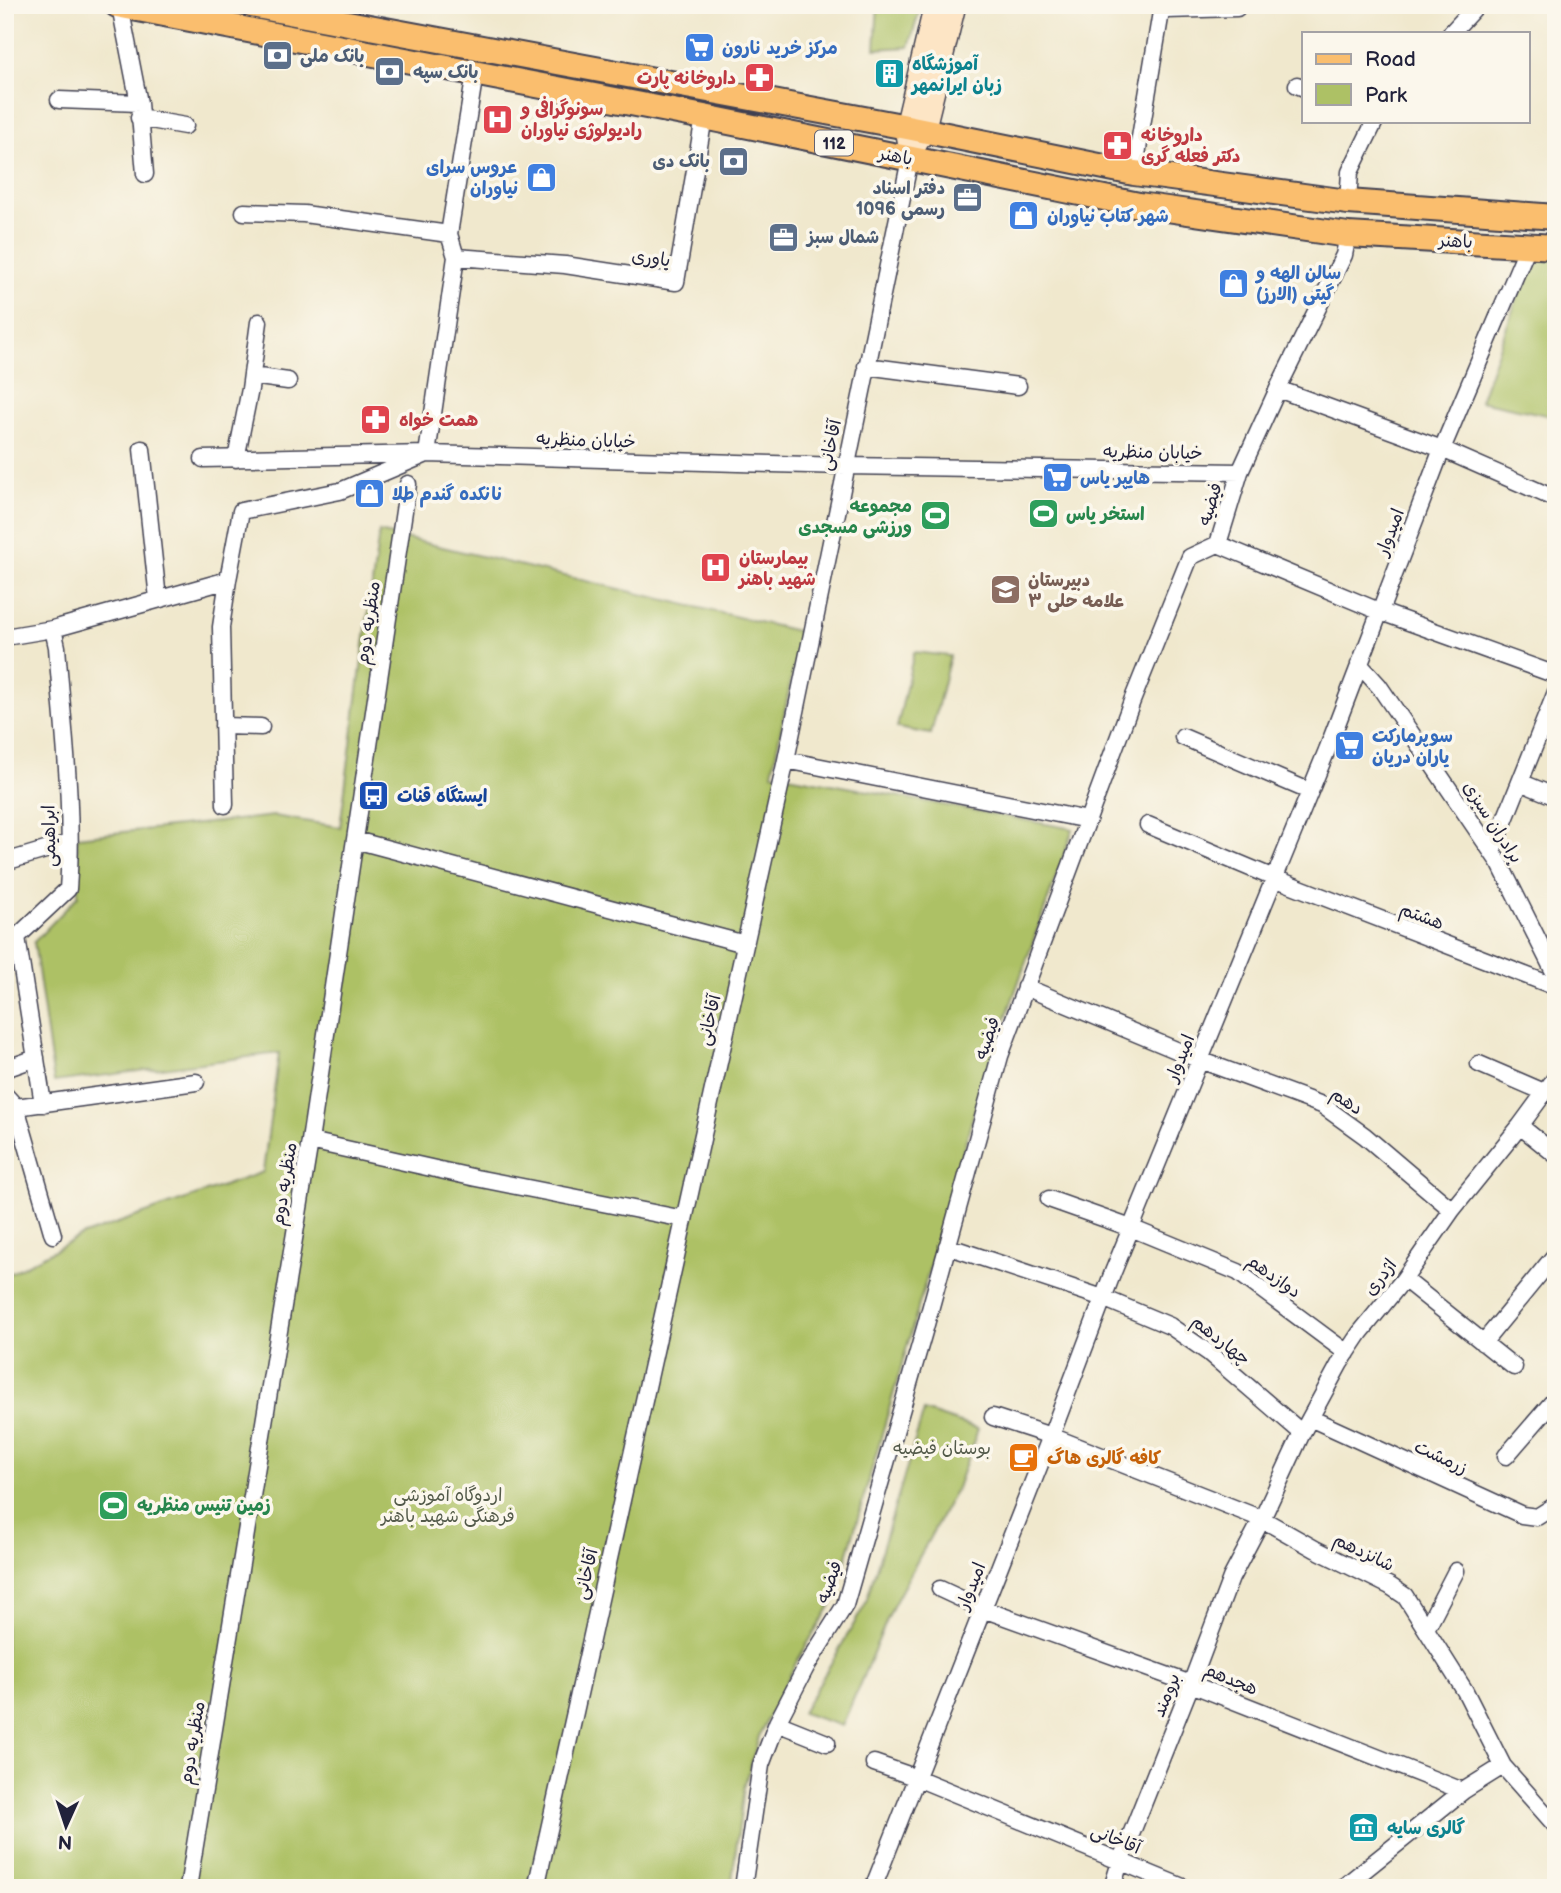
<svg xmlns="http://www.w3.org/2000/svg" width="1561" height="1893" font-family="'Balsamiq Sans','Playpen Sans Arabic',sans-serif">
  <rect width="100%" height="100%" fill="#fbf7ec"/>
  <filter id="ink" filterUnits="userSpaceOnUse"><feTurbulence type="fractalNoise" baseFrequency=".0143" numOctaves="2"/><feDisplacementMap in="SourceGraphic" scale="14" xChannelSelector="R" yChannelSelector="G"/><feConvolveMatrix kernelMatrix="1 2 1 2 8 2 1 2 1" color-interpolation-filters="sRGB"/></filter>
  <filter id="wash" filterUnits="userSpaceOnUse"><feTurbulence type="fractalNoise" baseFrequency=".00686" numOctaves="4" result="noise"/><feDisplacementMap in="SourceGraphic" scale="28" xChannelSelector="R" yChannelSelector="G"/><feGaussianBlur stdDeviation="1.57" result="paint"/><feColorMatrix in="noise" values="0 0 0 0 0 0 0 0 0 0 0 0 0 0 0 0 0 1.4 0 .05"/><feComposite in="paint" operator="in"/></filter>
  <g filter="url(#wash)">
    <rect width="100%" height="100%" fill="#f0e8cd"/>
    <path fill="#adc165" stroke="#687250" stroke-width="2" d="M878 5H921L909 47 875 49Z
      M1532 257 1556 259V417L1480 401Z
      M379 532 801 632 772 773 1073 829 981 1088 835 1598 796 1663 760 1733 744 1788 731 1888H5V1276L81 1236 263 1172 279 1053 54 1082 34 942 78 896 77 837 274 816 340 827Z
      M914 652 950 656 931 734 897 728Z
      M924 1411 978 1429 958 1485 892 1608 842 1726 802 1713 865 1605Z"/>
  </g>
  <g filter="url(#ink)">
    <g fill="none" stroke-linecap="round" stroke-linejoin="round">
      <defs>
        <path id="minor" d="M120 6 139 103 145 174
          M1451 33 1477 5
          M1297 85 1304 88
          M59 100 139 103
          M139 118 185 126
          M1134 173 1161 12 1166 10 1237 8
          M1348 202 1350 172 1375 121
          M244 212 304 214 449 234
          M456 257 565 265 676 282 704 117
          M866 366 1018 386
          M252 376 288 381
          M1278 389 1442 449 1556 499
          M142 449 158 599
          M203 459 427 454 456 257 449 234 475 73
          M236 459 250 389 259 322
          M1218 544 1381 612 1556 675
          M5 637 53 629 228 580 241 511 340 491 427 454 845 466 1240 472
          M1359 664 1379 686 1500 864 1556 976
          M223 726 261 727
          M1183 737 1309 791
          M786 760 1088 820
          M1520 782 1556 797
          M225 805 221 627 228 580
          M1148 825 1274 878 1556 987
          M355 840 745 944
          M1492 852 1556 692
          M5 862 69 843
          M1025 987 1200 1060 1322 1105 1365 1136 1452 1210
          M1479 1064 1544 1092
          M5 1069 36 1058
          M5 1095 16 1107 53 1235
          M43 1104 17 937 68 889C74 809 63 727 57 647L53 629
          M16 1107 196 1082
          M1520 1126 1556 1155
          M310 1141 476 1178 684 1219
          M1049 1199 1131 1228 1238 1272 1347 1353
          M947 1246 1103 1298 1170 1326 1209 1353 1302 1433
          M1404 1279 1514 1367
          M1483 1343 1556 1254
          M993 1417 1051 1436 1262 1519 1315 1549 1390 1586 1405 1596 1465 1691 1503 1766 1556 1826
          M1310 1418 1522 1515 1537 1517 1556 1505
          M1506 1456 1556 1398
          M940 1589 983 1609 1191 1684 1463 1791
          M1426 1629 1456 1571
          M777 1723 827 1743
          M874 1763 917 1778 1185 1888
          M188 1888 310 1141 408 484
          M536 1888 786 760 910 159
          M743 1888 761 1765 777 1723 806 1667 845 1605 925 1328 1000 1056 1132 701 1190 557 1218 544 1240 472 1282 380 1344 255 1348 235
          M873 1888 1051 1436 1113 1272 1327 750 1442 449 1528 246
          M1112 1888 1120 1862 1191 1684 1231 1578 1262 1519 1302 1433 1340 1363 1360 1333 1404 1279 1452 1210 1520 1126 1556 1077
          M1342 1888 1463 1791 1503 1766
          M1555 1888 1556 1887"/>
        <path id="secondary" d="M914 146 923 131 954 5
          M910 159 911 152 907 127 936 5"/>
        <path id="primary" d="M117 5 704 117 1139 205 1348 235 1556 247
          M251 5 907 127 1134 173 1348 202 1556 217"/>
      </defs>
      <use href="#minor" stroke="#414051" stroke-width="19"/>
      <use href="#secondary" stroke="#414051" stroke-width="26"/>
      <use href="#primary" stroke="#414051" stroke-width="28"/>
      <use href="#minor" stroke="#fff" stroke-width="16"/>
      <use href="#secondary" stroke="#fde5c5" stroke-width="23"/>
      <use href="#primary" stroke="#fabe6e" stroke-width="24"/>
    </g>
  </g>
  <defs>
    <symbol id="supermarket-square" viewBox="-11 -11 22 22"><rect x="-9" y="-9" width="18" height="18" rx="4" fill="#3f7fe0" stroke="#fbf7ec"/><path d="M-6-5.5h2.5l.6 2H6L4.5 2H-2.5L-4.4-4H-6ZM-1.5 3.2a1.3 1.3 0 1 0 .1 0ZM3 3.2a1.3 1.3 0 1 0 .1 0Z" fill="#fff"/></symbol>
    <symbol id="bank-square" viewBox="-11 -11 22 22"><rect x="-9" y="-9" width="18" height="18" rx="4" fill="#5c6f8a" stroke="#fbf7ec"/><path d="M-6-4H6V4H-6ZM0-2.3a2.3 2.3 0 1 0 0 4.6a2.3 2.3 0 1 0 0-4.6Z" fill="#fff"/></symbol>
    <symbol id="building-square" viewBox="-11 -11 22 22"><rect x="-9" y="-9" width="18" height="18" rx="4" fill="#0f9aa8" stroke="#fbf7ec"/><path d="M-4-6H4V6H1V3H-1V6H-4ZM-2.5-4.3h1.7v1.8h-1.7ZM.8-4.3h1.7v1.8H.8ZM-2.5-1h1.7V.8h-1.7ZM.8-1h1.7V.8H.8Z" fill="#fff"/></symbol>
    <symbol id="pharmacy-square" viewBox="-11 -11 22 22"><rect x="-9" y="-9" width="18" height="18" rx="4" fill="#e0444e" stroke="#fbf7ec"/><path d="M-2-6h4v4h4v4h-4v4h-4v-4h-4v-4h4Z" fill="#fff"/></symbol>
    <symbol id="hospital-square" viewBox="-11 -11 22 22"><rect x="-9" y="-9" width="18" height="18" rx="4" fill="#e0444e" stroke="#fbf7ec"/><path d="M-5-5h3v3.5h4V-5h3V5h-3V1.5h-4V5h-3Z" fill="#fff"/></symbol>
    <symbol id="shop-square" viewBox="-11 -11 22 22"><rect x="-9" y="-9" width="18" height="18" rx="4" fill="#3f7fe0" stroke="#fbf7ec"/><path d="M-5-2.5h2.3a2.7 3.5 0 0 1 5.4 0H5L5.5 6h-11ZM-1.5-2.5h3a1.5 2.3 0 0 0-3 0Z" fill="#fff"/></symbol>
    <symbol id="office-square" viewBox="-11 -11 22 22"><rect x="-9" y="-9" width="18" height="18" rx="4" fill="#5c6f8a" stroke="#fbf7ec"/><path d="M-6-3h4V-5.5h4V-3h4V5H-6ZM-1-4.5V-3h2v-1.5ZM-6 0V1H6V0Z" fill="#fff"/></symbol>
    <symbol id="stadium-square" viewBox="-11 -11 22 22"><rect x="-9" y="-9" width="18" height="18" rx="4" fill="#2e9e5b" stroke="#fbf7ec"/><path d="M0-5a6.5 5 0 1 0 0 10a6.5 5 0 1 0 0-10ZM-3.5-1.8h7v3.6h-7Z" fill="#fff"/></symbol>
    <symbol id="school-square" viewBox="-11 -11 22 22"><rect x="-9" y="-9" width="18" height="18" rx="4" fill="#8d6e63" stroke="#fbf7ec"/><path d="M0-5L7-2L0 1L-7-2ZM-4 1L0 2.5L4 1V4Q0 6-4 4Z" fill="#fff"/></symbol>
    <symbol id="bus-square" viewBox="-11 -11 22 22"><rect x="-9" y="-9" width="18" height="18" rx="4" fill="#1a4fb4" stroke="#fbf7ec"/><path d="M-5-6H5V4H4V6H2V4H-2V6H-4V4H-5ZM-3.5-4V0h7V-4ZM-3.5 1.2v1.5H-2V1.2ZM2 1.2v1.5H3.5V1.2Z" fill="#fff"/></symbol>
    <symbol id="cafe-square" viewBox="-11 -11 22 22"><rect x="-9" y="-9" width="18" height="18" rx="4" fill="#e8710a" stroke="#fbf7ec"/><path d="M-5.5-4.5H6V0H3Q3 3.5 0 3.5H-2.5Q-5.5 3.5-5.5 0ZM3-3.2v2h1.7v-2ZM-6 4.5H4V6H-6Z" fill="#fff"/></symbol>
    <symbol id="museum-square" viewBox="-11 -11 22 22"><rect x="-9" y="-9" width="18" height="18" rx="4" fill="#0f9aa8" stroke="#fbf7ec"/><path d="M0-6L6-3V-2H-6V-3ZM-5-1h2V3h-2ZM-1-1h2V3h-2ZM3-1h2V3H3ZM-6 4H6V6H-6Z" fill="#fff"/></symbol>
  </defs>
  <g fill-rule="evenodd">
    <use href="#supermarket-square" x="682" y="30" width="35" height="35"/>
    <use href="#bank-square" x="260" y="38" width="35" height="35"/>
    <use href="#bank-square" x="372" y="54" width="35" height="35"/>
    <use href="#building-square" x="872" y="56" width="35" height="35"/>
    <use href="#pharmacy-square" x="742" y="60" width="35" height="35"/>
    <use href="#hospital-square" x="480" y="102" width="35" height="35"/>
    <use href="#pharmacy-square" x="1100" y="128" width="35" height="35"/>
    <use href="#bank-square" x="716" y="144" width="35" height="35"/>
    <use href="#shop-square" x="524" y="160" width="35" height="35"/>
    <use href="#office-square" x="950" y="180" width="35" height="35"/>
    <use href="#shop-square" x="1006" y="198" width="35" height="35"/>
    <use href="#office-square" x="766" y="220" width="35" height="35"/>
    <use href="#shop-square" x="1216" y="266" width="35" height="35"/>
    <use href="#pharmacy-square" x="358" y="402" width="35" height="35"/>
    <use href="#supermarket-square" x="1040" y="460" width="35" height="35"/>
    <use href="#shop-square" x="352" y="476" width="35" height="35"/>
    <use href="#stadium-square" x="1026" y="496" width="35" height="35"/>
    <use href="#stadium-square" x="918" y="498" width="35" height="35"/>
    <use href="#hospital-square" x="698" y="550" width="35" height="35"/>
    <use href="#school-square" x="988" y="572" width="35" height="35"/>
    <use href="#supermarket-square" x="1332" y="728" width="35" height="35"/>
    <use href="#bus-square" x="356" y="778" width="35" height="35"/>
    <use href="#cafe-square" x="1006" y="1440" width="35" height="35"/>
    <use href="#stadium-square" x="96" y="1488" width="35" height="35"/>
    <use href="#museum-square" x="1346" y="1810" width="35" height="35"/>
  </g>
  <g text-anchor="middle" stroke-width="7" stroke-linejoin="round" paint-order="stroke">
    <rect fill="#fbf7ec" stroke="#636270" stroke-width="2" x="815" y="130.5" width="38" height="25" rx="5"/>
    <g font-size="16" font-weight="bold" fill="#22223b">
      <text x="834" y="149">112</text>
    </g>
    <g font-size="18" font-weight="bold" fill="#366cbe" stroke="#fbf7ec" text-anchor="start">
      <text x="722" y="54">مرکز خرید نارون</text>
      <text x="518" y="173" text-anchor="end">عروس سرای<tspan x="518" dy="21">نیاوران</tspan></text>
      <text x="1047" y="222">شهر کتاب نیاوران</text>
      <text x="1256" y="279">سالن الهه و<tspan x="1256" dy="21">گیتی (الارز)</tspan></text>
      <text x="1080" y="484">هایپر یاس</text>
      <text x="392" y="500">نانکده گندم طلا</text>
      <text x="1372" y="742">سوپرمارکت<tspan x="1372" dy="21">یاران دریان</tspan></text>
    </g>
    <g font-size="18" font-weight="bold" fill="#4e5e75" stroke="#fbf7ec" text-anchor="start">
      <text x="300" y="62">بانک ملی</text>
      <text x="413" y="78">بانک سپه</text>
      <text x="710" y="167" text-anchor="end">بانک دی</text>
      <text x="945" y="194" text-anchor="end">دفتر اسناد<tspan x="945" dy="21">رسمی 1096</tspan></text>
      <text x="807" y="243">شمال سبز</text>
    </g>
    <g font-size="18" font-weight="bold" fill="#0d838f" stroke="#fbf7ec" text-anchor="start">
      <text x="912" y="70">آموزشگاه<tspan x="912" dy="21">زبان ایرانمهر</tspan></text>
      <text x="1387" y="1834">گالری سایه</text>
    </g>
    <g font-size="18" font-weight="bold" fill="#be3a42" stroke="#fbf7ec" text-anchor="start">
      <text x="736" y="84" text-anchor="end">داروخانه پارت</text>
      <text x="521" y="115">سونوگرافی و<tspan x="521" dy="21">رادیولوژی نیاوران</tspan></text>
      <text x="1141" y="141">داروخانه<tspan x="1141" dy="21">دکتر فعله گری</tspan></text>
      <text x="399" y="426">همت خواه</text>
      <text x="739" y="564">بیمارستان<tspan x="739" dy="21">شهید باهنر</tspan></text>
    </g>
    <g font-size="18" fill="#22223b" stroke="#fbf7ec">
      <text transform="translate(896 156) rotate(11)" y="6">باهنر</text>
      <text transform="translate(1456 241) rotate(3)" y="6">باهنر</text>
      <text transform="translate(651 258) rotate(7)" y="6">یاوری</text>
      <text transform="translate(586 440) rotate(2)" y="6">خیابان منظریه</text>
      <text transform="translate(830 445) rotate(-78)" y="6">آقاخانی</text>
      <text transform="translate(1153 452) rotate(1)" y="6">خیابان منظریه</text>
      <text transform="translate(1210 504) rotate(-73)" y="6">فیضیه</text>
      <text transform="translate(1390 532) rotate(-69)" y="6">امیدوار</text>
      <text transform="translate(368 623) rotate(-82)" y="6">منظریه دوم</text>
      <text transform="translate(1493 822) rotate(57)" y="6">برادران سبزی</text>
      <text transform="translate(49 836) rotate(-91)" y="6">ابراهیمی</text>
      <text transform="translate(1422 916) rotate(21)" y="6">هشتم</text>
      <text transform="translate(709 1020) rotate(-77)" y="6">آقاخانی</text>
      <text transform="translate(987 1038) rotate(-71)" y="6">فیضیه</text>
      <text transform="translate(1180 1058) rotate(-68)" y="6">امیدوار</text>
      <text transform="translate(1347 1101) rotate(34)" y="6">دهم</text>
      <text transform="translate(284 1184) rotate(-81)" y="6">منظریه دوم</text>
      <text transform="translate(1274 1276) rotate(35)" y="6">دوازدهم</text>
      <text transform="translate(1380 1277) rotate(-52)" y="6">اژدری</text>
      <text transform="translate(1221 1340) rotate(38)" y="6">چهاردهم</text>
      <text transform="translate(1441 1457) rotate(25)" y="6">زرمشت</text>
      <text transform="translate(1364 1552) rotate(26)" y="6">شانزدهم</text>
      <text transform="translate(586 1574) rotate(-77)" y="6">آقاخانی</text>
      <text transform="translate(829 1582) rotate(-70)" y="6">فیضیه</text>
      <text transform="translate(971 1586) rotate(-68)" y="6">امیدوار</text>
      <text transform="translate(1231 1679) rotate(22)" y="6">هجدهم</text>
      <text transform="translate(1166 1695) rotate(-68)" y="6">برومند</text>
      <text transform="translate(192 1743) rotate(-81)" y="6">منظریه دوم</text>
      <text transform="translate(1116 1839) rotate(22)" y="6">آقاخانی</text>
    </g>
    <g font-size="18" font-weight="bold" fill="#27864d" stroke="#fbf7ec" text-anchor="start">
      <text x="912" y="512" text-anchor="end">مجموعه<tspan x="912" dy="21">ورزشی مسجدی</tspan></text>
      <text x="1066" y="520">استخر یاس</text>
      <text x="137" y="1511">زمین تنیس منظریه</text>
    </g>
    <g font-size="18" font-weight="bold" fill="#785e54" stroke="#fbf7ec" text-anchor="start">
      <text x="1028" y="586">دبیرستان<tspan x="1028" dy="21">علامه حلی ۳</tspan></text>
    </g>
    <g font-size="18" font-weight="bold" fill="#164399" stroke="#fbf7ec" text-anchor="start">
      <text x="397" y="802">ایستگاه قنات</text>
    </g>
    <g font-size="18" fill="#535a4a" stroke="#fbf7ec">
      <text x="942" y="1454">بوستان فیضیه</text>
      <text x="448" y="1501">اردوگاه آموزشی<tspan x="448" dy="21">فرهنگی شهید باهنر</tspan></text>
    </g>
    <g font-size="18" font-weight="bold" fill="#c56008" stroke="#fbf7ec" text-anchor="start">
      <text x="1047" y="1464">کافه گالری هاگ</text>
    </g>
  </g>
  <rect width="1561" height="1893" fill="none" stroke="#fbf7ec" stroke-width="28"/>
  <rect x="1302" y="32" width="228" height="91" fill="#fbf7ec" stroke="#a4a2a5" stroke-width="2"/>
  <rect x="1316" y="54" width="35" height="10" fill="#fabe6e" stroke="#a4a2a5" stroke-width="2"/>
  <text x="1365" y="66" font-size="21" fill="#22223b">Road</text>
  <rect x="1316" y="84" width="35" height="21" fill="#adc165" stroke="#a4a2a5" stroke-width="2"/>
  <text x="1365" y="102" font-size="21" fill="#22223b">Park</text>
  <g transform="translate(66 1826) rotate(183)" stroke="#fbf7ec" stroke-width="5" paint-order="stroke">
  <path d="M0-5L12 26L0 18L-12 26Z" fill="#22223b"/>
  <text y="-10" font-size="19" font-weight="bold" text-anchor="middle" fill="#22223b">N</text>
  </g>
</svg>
